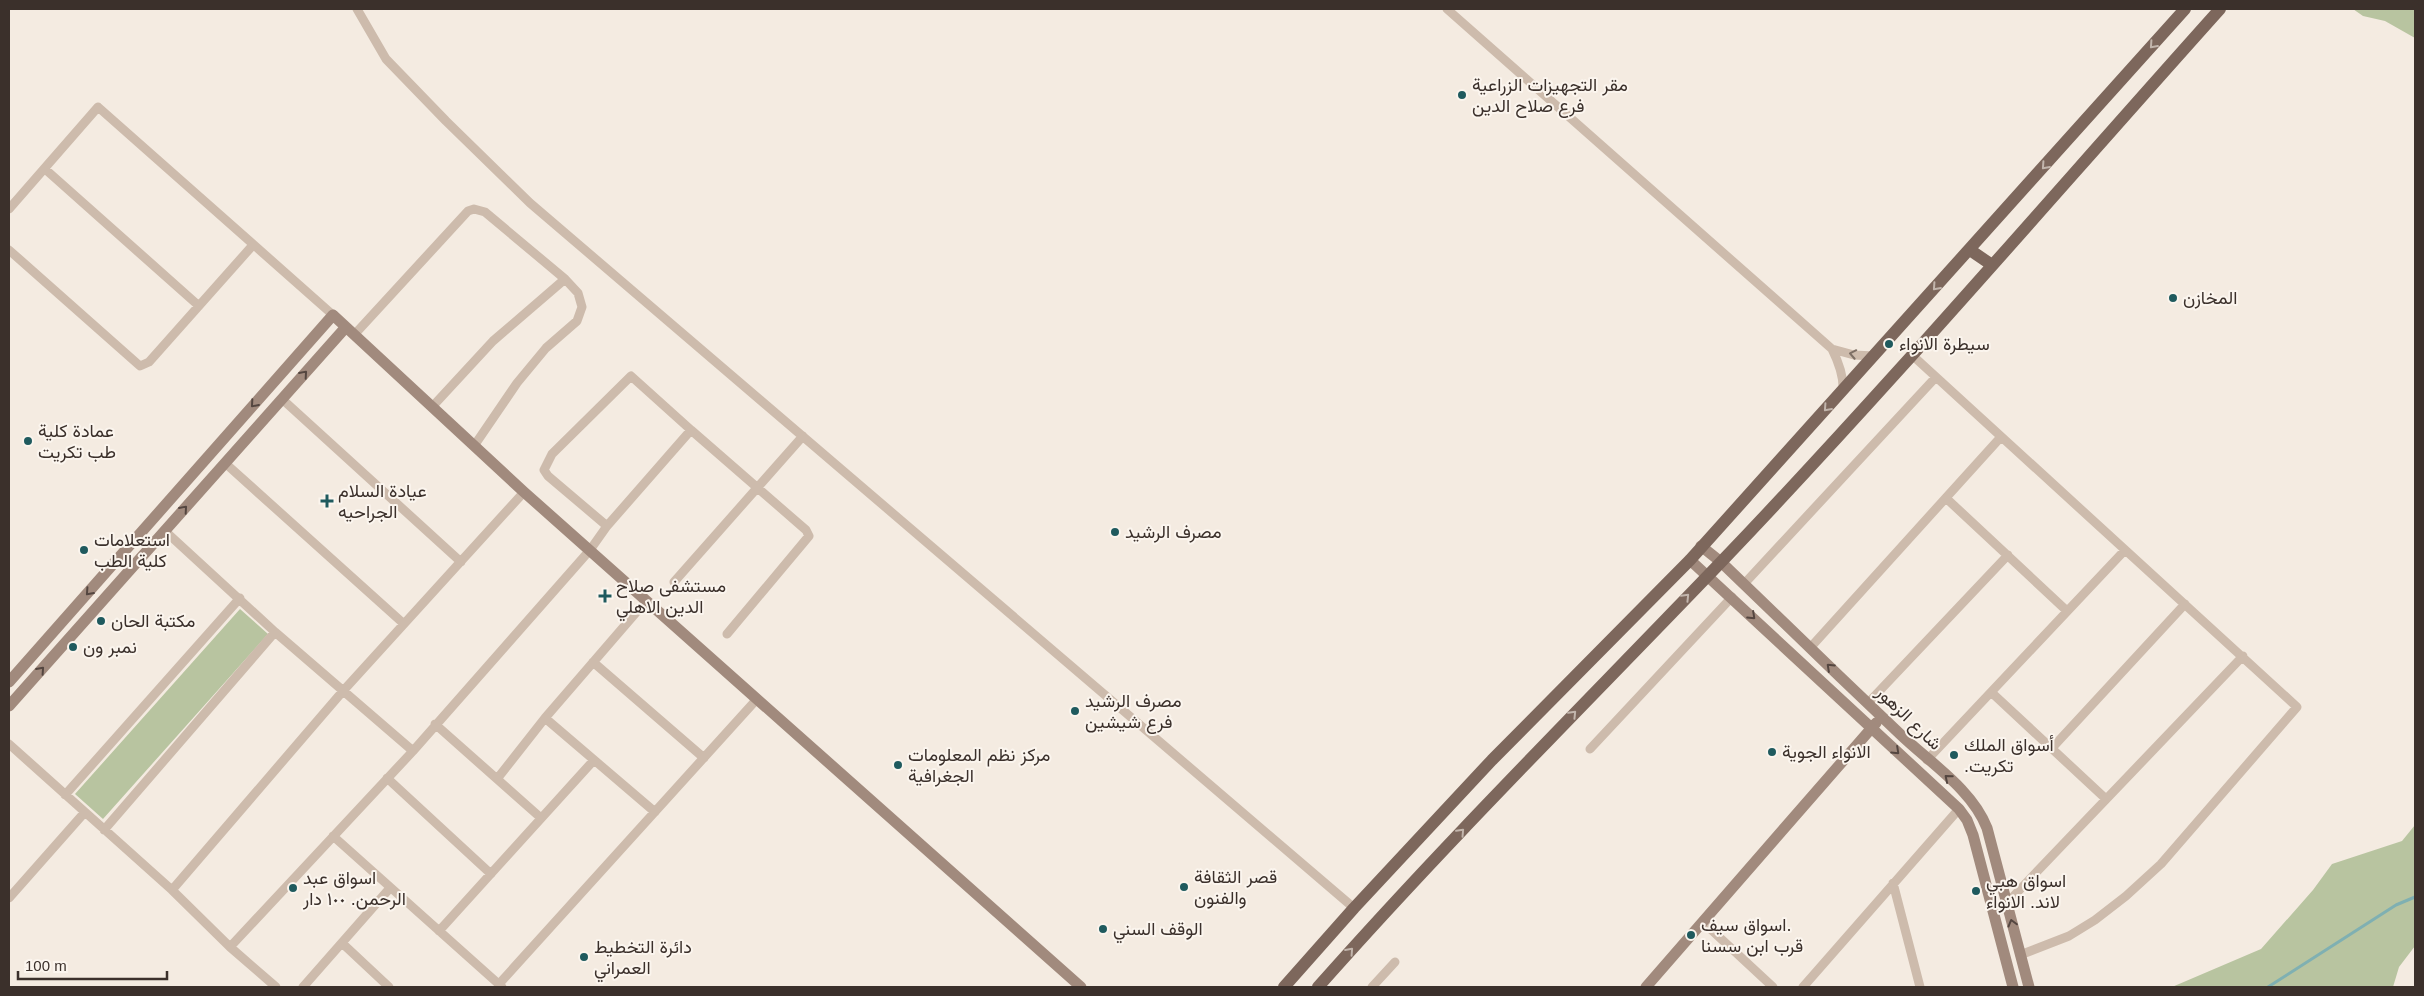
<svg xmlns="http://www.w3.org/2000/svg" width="2424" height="996" font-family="Arial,Vazirmatn,sans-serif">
  <rect width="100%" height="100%" fill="#f4ebe1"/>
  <path fill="#b8c4a0" d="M2353 9H2415V38L2385 21 2363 16Z
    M240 609 268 634 103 819 75 794Z
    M2415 825V946L2399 967 2393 987H2172L2261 949 2313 890 2332 864 2402 841Z"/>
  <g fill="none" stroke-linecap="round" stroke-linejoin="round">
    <path stroke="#7fb0b2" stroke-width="3" d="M2268 987 2396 905 2415 897"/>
    <path stroke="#cdbbac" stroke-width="9" d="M357 9 386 59 446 121 530 203 1354 908
      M1447 9 1832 349C1839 363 1844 376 1843 391
      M45 169 199 306
      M9 209 98 107 333 315
      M9 250 140 366 149 362 253 245
      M354 335 468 211 474 209 485 212 565 279 578 293 582 307 577 321 546 348 517 383 474 446
      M1832 349 1854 355 1874 356
      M1912 355 2297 707 2161 864 2126 896 2095 920 2069 936 2020 955
      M282 399 461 562
      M432 407 493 341 565 279
      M225 463 404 624
      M1947 499 2067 611
      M607 526 548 476 544 470 552 454 631 376 691 430
      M165 531 275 632 413 751 230 947
      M674 582 803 436
      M1744 584 1936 377
      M1810 648 2000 438
      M593 662 704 758
      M1991 692 2106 799
      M1868 703 2008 555
      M545 718 655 812
      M435 724 541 818
      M9 744 172 890 230 947 276 987
      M2052 748 2185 604
      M1590 749 1732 597
      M413 751 590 550 607 526 691 430 806 530 809 536 727 634
      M1927 760 2125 550
      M387 778 491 874
      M497 779 545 718 646 601
      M65 795 240 598
      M104 830 275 632
      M333 836 502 987
      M1893 883 1920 987
      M172 890 343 691 524 492
      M9 898 85 812
      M2007 903 2243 656
      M1704 923 1773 987
      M439 931 594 760
      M342 943 389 987
      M499 984 757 699
      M303 987 390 888
      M1372 987 1395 962
      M1803 987 1959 809"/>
    <path stroke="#a18a7d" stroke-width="11" d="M1701 546 1721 562C1781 620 1840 677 1900 734 1930 763 1972 789 1987 828L2029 987
      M1690 560 1959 809 1967 820 1973 835 2013 987
      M9 682 333 315 524 492 1081 987
      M9 706 346 327
      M1646 987 1876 723"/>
    <path stroke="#7d675c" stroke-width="12" d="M1970 250 1992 265
      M1284 987 1354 908 1492 760 1690 560 2185 9
      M1318 987C1448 840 1587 702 1723 560 1894 381 2055 193 2220 9"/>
  </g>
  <defs><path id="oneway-chevron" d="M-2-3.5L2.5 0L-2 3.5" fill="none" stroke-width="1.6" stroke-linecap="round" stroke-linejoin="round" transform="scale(1.25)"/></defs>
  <g stroke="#c2b5ac">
    <use href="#oneway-chevron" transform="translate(2153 45) rotate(132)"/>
    <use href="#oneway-chevron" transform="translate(2045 166) rotate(132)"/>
    <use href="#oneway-chevron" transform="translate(1936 287) rotate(132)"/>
    <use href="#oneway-chevron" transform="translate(1827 408) rotate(132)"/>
    <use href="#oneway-chevron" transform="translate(1686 597) rotate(-46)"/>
    <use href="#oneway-chevron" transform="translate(1573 714) rotate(-46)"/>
    <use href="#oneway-chevron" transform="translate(1461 832) rotate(-47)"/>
    <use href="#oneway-chevron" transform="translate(1350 951) rotate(-48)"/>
  </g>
  <use stroke="#7d6f65" href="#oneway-chevron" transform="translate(1853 354) rotate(-169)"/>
  <g stroke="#544640">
    <use href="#oneway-chevron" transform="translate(304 374) rotate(-49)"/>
    <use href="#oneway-chevron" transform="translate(254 404) rotate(131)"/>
    <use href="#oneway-chevron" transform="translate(184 509) rotate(-49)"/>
    <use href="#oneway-chevron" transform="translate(89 592) rotate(132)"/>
    <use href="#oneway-chevron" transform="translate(1752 616) rotate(43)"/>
    <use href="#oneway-chevron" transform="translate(1830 667) rotate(-137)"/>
    <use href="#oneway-chevron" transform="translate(41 670) rotate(-48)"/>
    <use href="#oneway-chevron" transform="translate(1896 751) rotate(43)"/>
    <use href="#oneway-chevron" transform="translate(1948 778) rotate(-140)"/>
    <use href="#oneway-chevron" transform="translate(2012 923) rotate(-105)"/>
  </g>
  <g fill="#1f5a5e" stroke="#fbf5ee" stroke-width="2">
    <circle cx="1462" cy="95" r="5"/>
    <circle cx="2173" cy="298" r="5"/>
    <circle cx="1889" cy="344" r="5"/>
    <circle cx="28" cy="441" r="5"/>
    <path d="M324.5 493.5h5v5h5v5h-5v5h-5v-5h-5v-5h5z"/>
    <circle cx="1115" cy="532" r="5"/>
    <circle cx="84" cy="550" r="5"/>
    <path d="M602.5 588.5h5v5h5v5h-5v5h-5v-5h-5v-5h5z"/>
    <circle cx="101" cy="621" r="5"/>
    <circle cx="73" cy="647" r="5"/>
    <circle cx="1075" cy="711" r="5"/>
    <circle cx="1772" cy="752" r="5"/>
    <circle cx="1954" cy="755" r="5"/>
    <circle cx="898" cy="765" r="5"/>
    <circle cx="1184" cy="887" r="5"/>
    <circle cx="293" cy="888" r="5"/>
    <circle cx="1976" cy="891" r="5"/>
    <circle cx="1103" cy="929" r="5"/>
    <circle cx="1691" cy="935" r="5"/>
    <circle cx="584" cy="957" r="5"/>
  </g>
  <g text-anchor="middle" stroke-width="4" stroke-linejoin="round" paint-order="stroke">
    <g font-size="18" fill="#3b302b" stroke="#fbf5ee" text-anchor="start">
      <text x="1472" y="91">مقر التجهيزات الزراعية<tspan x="1472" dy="21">فرع صلاح الدين</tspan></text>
      <text x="2183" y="304">المخازن</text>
      <text x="1899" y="350">سيطرة الانواء</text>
      <text x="38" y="437">عمادة كلية<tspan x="38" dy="21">طب تكريت</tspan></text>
      <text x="338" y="497">عيادة السلام<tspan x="338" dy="21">الجراحيه</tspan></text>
      <text x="1125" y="538">مصرف الرشيد</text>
      <text x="94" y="546">استعلامات<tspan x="94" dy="21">كلية الطب</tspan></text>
      <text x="616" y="592">مستشفى صلاح<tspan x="616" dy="21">الدين الاهلي</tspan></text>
      <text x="111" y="627">مكتبة الحان</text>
      <text x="83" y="653">نمبر ون</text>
      <text x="1085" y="707">مصرف الرشيد<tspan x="1085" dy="21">فرع شيشين</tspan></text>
      <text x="1964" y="751">أسواق الملك<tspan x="1964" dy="21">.تكريت</tspan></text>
      <text x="1782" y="758">الانواء الجوية</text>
      <text x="908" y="761">مركز نظم المعلومات<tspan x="908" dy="21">الجغرافية</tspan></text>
      <text x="1194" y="883">قصر الثقافة<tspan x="1194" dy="21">والفنون</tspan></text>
      <text x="303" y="884">اسواق عبد<tspan x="303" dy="21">الرحمن. ١٠٠ دار</tspan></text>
      <text x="1986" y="887">اسواق هبي<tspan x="1986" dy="21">لاند. الانواء</tspan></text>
      <text x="1701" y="931">اسواق سيف.<tspan x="1701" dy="21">قرب ابن سسنا</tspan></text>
      <text x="1113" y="935">الوقف السني</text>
      <text x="594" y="953">دائرة التخطيط<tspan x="594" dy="21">العمراني</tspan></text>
    </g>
    <g font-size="18" fill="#3b302b" stroke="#fbf5ee">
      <text transform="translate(1909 718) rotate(44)" y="6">شارع الزهور</text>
    </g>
  </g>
  <rect width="2424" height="996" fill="none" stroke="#3b302b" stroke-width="20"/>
  <path d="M18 971v8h149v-8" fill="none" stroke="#3b302b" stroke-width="2.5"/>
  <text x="25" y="971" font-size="15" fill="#3b302b" stroke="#fbf5ee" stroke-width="4" paint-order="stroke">100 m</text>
</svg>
